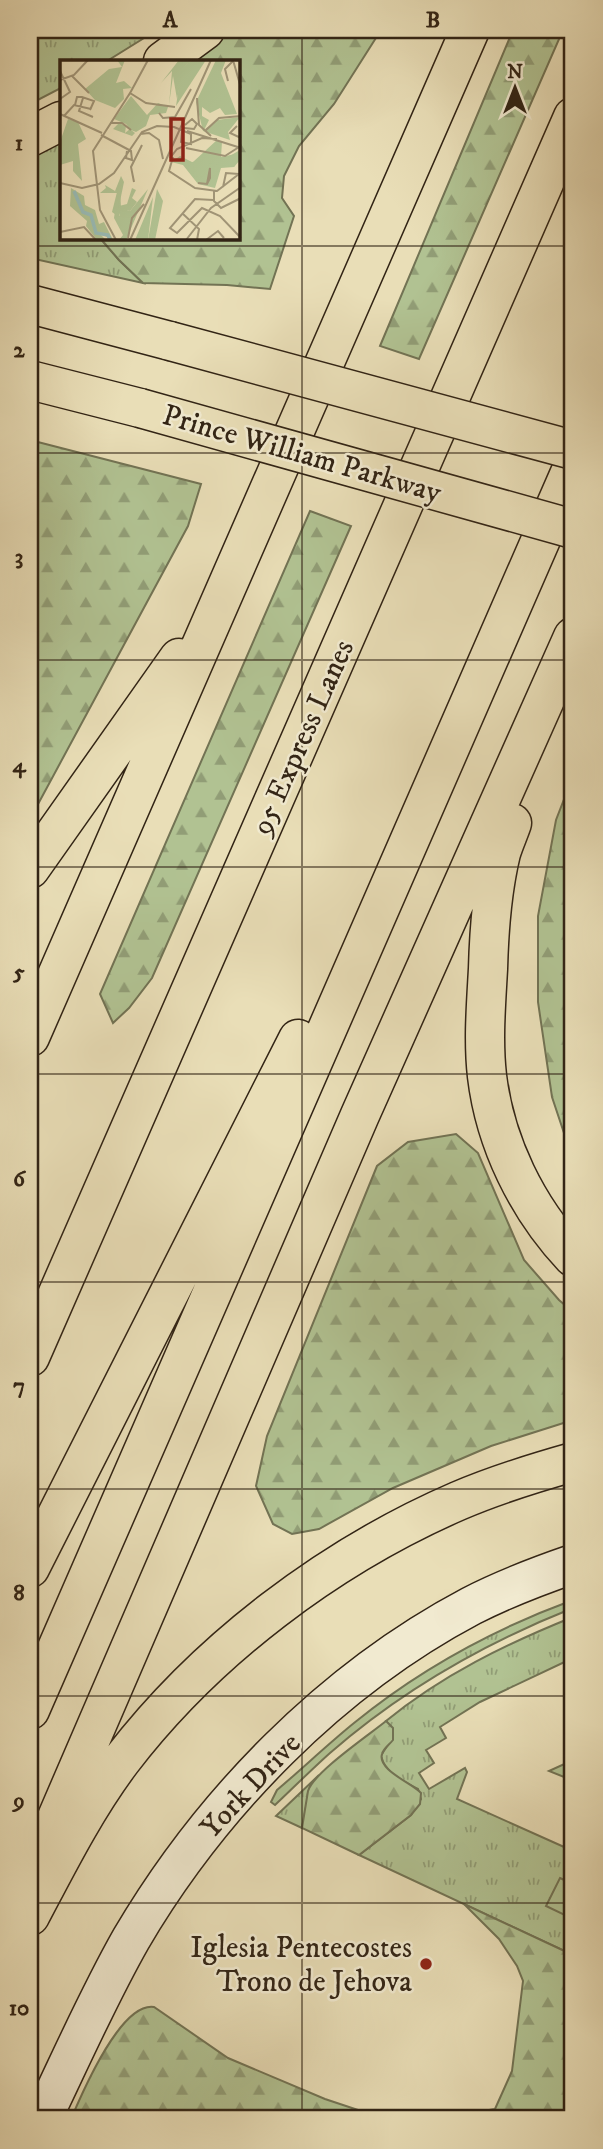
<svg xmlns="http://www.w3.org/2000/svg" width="603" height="2149" font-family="'IM FELL DW Pica',serif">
  <defs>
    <pattern id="grass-tufts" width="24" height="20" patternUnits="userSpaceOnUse" patternTransform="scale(1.75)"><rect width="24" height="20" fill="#b1c292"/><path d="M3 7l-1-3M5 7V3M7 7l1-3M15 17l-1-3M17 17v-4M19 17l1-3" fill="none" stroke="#919d76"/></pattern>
    <pattern id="forest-firs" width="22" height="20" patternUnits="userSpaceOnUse" patternTransform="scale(1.75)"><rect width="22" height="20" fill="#b1c292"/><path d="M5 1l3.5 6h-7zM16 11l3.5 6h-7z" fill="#919d76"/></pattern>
  </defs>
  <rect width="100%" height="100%" fill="#e9deb7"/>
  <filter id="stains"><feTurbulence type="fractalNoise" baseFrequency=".00286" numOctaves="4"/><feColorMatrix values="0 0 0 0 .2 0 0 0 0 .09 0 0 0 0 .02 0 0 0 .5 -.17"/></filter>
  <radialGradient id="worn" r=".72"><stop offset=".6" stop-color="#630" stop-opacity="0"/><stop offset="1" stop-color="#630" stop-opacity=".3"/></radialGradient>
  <path fill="url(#grass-tufts)" stroke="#727354" stroke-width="2" d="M30 30H139L145 32 157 30 107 61H61V88L30 104Z
    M61 140V238H100L119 260 143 283 30 258V155Z
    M573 1600V1608C485 1643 401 1691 330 1753 311 1770 293 1788 275 1805L271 1802 277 1790C303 1768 328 1744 354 1723 420 1669 494 1629 573 1600Z
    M573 1617V1658L480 1702 440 1727 446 1738 426 1750 434 1763 419 1773 429 1789 465 1768 467 1772 457 1799 573 1851V1955L359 1855 411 1815 421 1799 418 1789C403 1781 385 1773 381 1756 388 1741 400 1738 386 1721 442 1675 506 1644 573 1617Z
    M573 1760V1771L569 1777H564L549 1771Z
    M319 1775 310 1786 302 1828 276 1816Z"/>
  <path fill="url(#forest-firs)" stroke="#727354" stroke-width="2" d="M234 30H381L334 104 299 146 284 176 282 198 294 216 270 289 227 285 143 283 119 260 100 238H238V61H188Z
    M513 30H563L419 359 380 346Z
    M30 440 201 484 188 526 30 819Z
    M310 511 351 526 152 978 129 1008 113 1023 100 994Z
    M573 776V1160L552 1097 538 1002V916L556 820Z
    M456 1134 478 1153 524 1260 559 1300 573 1312V1420L491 1446 393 1488 319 1529 292 1534 273 1524 256 1486 267 1436 377 1166 408 1142Z
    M386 1721 393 1728V1740C390 1744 383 1749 382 1754 377 1770 412 1783 421 1793L420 1804 411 1815 359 1855 302 1828 308 1791C314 1772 369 1735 386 1721Z
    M464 1904 573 1955V2119H71C82 2093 121 2002 154 2007L228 2058 325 2099 376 2116 397 2119 447 2117 495 2109 512 2071 523 1981 517 1966 499 1939Z"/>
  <path fill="#b1c292" stroke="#727354" stroke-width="2" d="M560 1878 573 1884V1919L546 1906Z"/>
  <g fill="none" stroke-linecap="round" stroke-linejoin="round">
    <defs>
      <path id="secondary" d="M42 2119C71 2059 98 1997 131 1939 211 1803 331 1680 471 1606 504 1589 538 1576 573 1564"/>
      <path id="highway" d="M163 61 205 30
        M30 137 61 121
        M30 304 170 341
        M30 380 140 408
        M512 823C509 832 504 843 501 853 492 890 489 931 488 969 486 1005 483 1041 487 1076 495 1143 527 1208 573 1257
        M30 869 179 658
        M30 1037 470 30
        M30 1357 573 117
        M30 1568 298 1039
        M30 1710 573 466
        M30 1880 360 1115 573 637
        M30 1916C58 1863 85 1809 121 1761 206 1650 329 1557 458 1501 495 1485 534 1473 573 1462"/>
    </defs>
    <use href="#secondary" stroke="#322415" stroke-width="41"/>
    <use href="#highway" stroke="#322415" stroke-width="41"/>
    <use href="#secondary" stroke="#f1ead0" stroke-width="38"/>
    <use href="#highway" stroke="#e9deb7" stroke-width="38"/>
    <defs>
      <path id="highway-bridge" d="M170 341 573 450
        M140 408 573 529"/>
    </defs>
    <use href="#highway-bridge" stroke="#322415" stroke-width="41" stroke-linecap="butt"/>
    <use href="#highway-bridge" stroke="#e9deb7" stroke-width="38"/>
  </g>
  <path fill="none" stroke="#322415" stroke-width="2" stroke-opacity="0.55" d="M302 30V2119M30 246H573M30 453H573M30 660H573M30 867H573M30 1074H573M30 1282H573M30 1489H573M30 1696H573M30 1903H573"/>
  <circle fill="#8f2418" stroke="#f1ead0" stroke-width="2.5" cx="426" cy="1964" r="7"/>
  <g text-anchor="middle" stroke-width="5" stroke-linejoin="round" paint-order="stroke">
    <g font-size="30" fill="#322415" stroke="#f1ead0">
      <text transform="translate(302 453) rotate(16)" y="10">Prince William Parkway</text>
      <text transform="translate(302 737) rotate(-66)" y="10">95 Express Lanes</text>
      <text transform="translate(250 1785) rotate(-47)" y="10">York Drive</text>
    </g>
    <g font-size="30" fill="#322415" stroke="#f1ead0" text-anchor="end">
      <text x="412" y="1957">Iglesia Pentecostes<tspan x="412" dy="34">Trono de Jehova</tspan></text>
    </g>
  </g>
  <g transform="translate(60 60)">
    <rect width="180" height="180" fill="#e9deb7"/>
    <path d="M119 0H132L124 7 117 39 113 16 109 45 112 11 101 23ZM61 116 64 122 59 146 67 144 72 128 76 130 72 138 77 142 70 151 61 149 59 157 52 152 57 132 47 131 45 125 55 131ZM97 129 103 141 95 180H88Z" fill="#b1c292"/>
    <path d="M57 0H65L56 23 64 21 72 28 63 29 64 39 55 48 35 40 25 29 49 9 62 7ZM123 0H128L122 8 132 0H146L116 46ZM156 0H166L161 13 177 54 165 55 160 48 150 53 142 47V56L149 60 144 70 157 60 180 57 168 72 170 80 143 71 136 42ZM71 36 87 55 98 43 108 47 106 53 90 55 86 66 76 72 71 70 75 73 72 76 53 69 59 63 66 66 65 73 70 69 66 64 54 59ZM8 59 18 62 26 79 18 84 22 121 13 111V101L0 105V82ZM180 90V100L174 107 161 108 155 128 138 124 123 105 111 102 120 96 132 102 168 97ZM11 128 24 136 25 145 35 150 39 164 44 162 53 180 39 173 46 180H37L26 166 27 161 10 146ZM46 128 57 132 60 128 61 148 70 151 88 129 66 180H59L63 175 54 158 55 151 60 156 57 133H40ZM93 137 88 180H75Z" fill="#b1c292"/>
    <path d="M157 80 162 82 161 97 180 93V97L174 107 150 103 142 117 134 116 133 102Z" fill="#b1c292"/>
    <path fill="none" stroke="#99bbb5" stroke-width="3.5" d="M14 131 23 152 31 155 36 173 48 175 50 180"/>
    <path fill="none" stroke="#a09476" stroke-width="2" d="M173 0 181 28M0 11 10 32 0 39M12 16 29 33M0 20 14 15 28 0M168 21 165 9 174 0M70 33 86 43 115 47M69 35 88 0M23 38 19 51 33 57M137 38 139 65 151 76M15 45 17 37H22L34 41 30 50M99 53 103 58 115 57 131 29M0 54 42 73M4 56 14 45 31 49M50 63H62L71 70M177 66 170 73 181 78M124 68 134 69 137 64 132 59 125 65M146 70 159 58 181 56M127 71 181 88M80 74 89 73 99 80 103 99M41 75 71 91 72 100 66 98 67 91M126 88 165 96 179 87M113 97 109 111 135 128 157 131 179 114M110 98 117 89 142 78 157 79M74 122 71 107 82 85M0 123 22 128 39 124 54 113 82 72 97 66 114 67 131 74V84L121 82 122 71M138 123 147 124 150 108V118L147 124M163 127 166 113 179 114M154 131V141L161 148 181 138M153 140 135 139 110 168 117 173 142 148 160 156 181 178M122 153 139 169 137 180M0 172 24 167 36 180M68 178 72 158 84 144M56 180 40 150 33 91 70 33M70 180 151 0M126 180 151 148 181 127M146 180 158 171 164 178"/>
    <path fill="#8f2418" fill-opacity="0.15" stroke="#8f2418" stroke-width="3.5" d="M111 59H123V100H111Z"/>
    <rect width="180" height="180" fill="none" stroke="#322415" stroke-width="3.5"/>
  </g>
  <rect width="603" height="2149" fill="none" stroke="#e9deb7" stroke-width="77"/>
  <g transform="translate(515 88)" stroke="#f1ead0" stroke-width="5" paint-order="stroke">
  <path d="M0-5L12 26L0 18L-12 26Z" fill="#322415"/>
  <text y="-10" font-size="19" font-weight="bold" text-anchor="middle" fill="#322415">N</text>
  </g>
  <rect x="38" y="38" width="526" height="2072" fill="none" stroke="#322415" stroke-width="2.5"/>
  <g font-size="23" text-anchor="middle" font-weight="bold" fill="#322415">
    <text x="170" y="27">A</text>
    <text x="433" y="27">B</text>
    <text x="19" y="150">1</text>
    <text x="19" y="357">2</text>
    <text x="19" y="564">3</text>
    <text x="19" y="772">4</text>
    <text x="19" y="979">5</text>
    <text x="19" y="1186">6</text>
    <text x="19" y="1393">7</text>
    <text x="19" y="1600">8</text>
    <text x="19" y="1808">9</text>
    <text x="19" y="2015">10</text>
  </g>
  <rect width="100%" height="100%" filter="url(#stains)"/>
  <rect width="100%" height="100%" fill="url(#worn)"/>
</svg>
